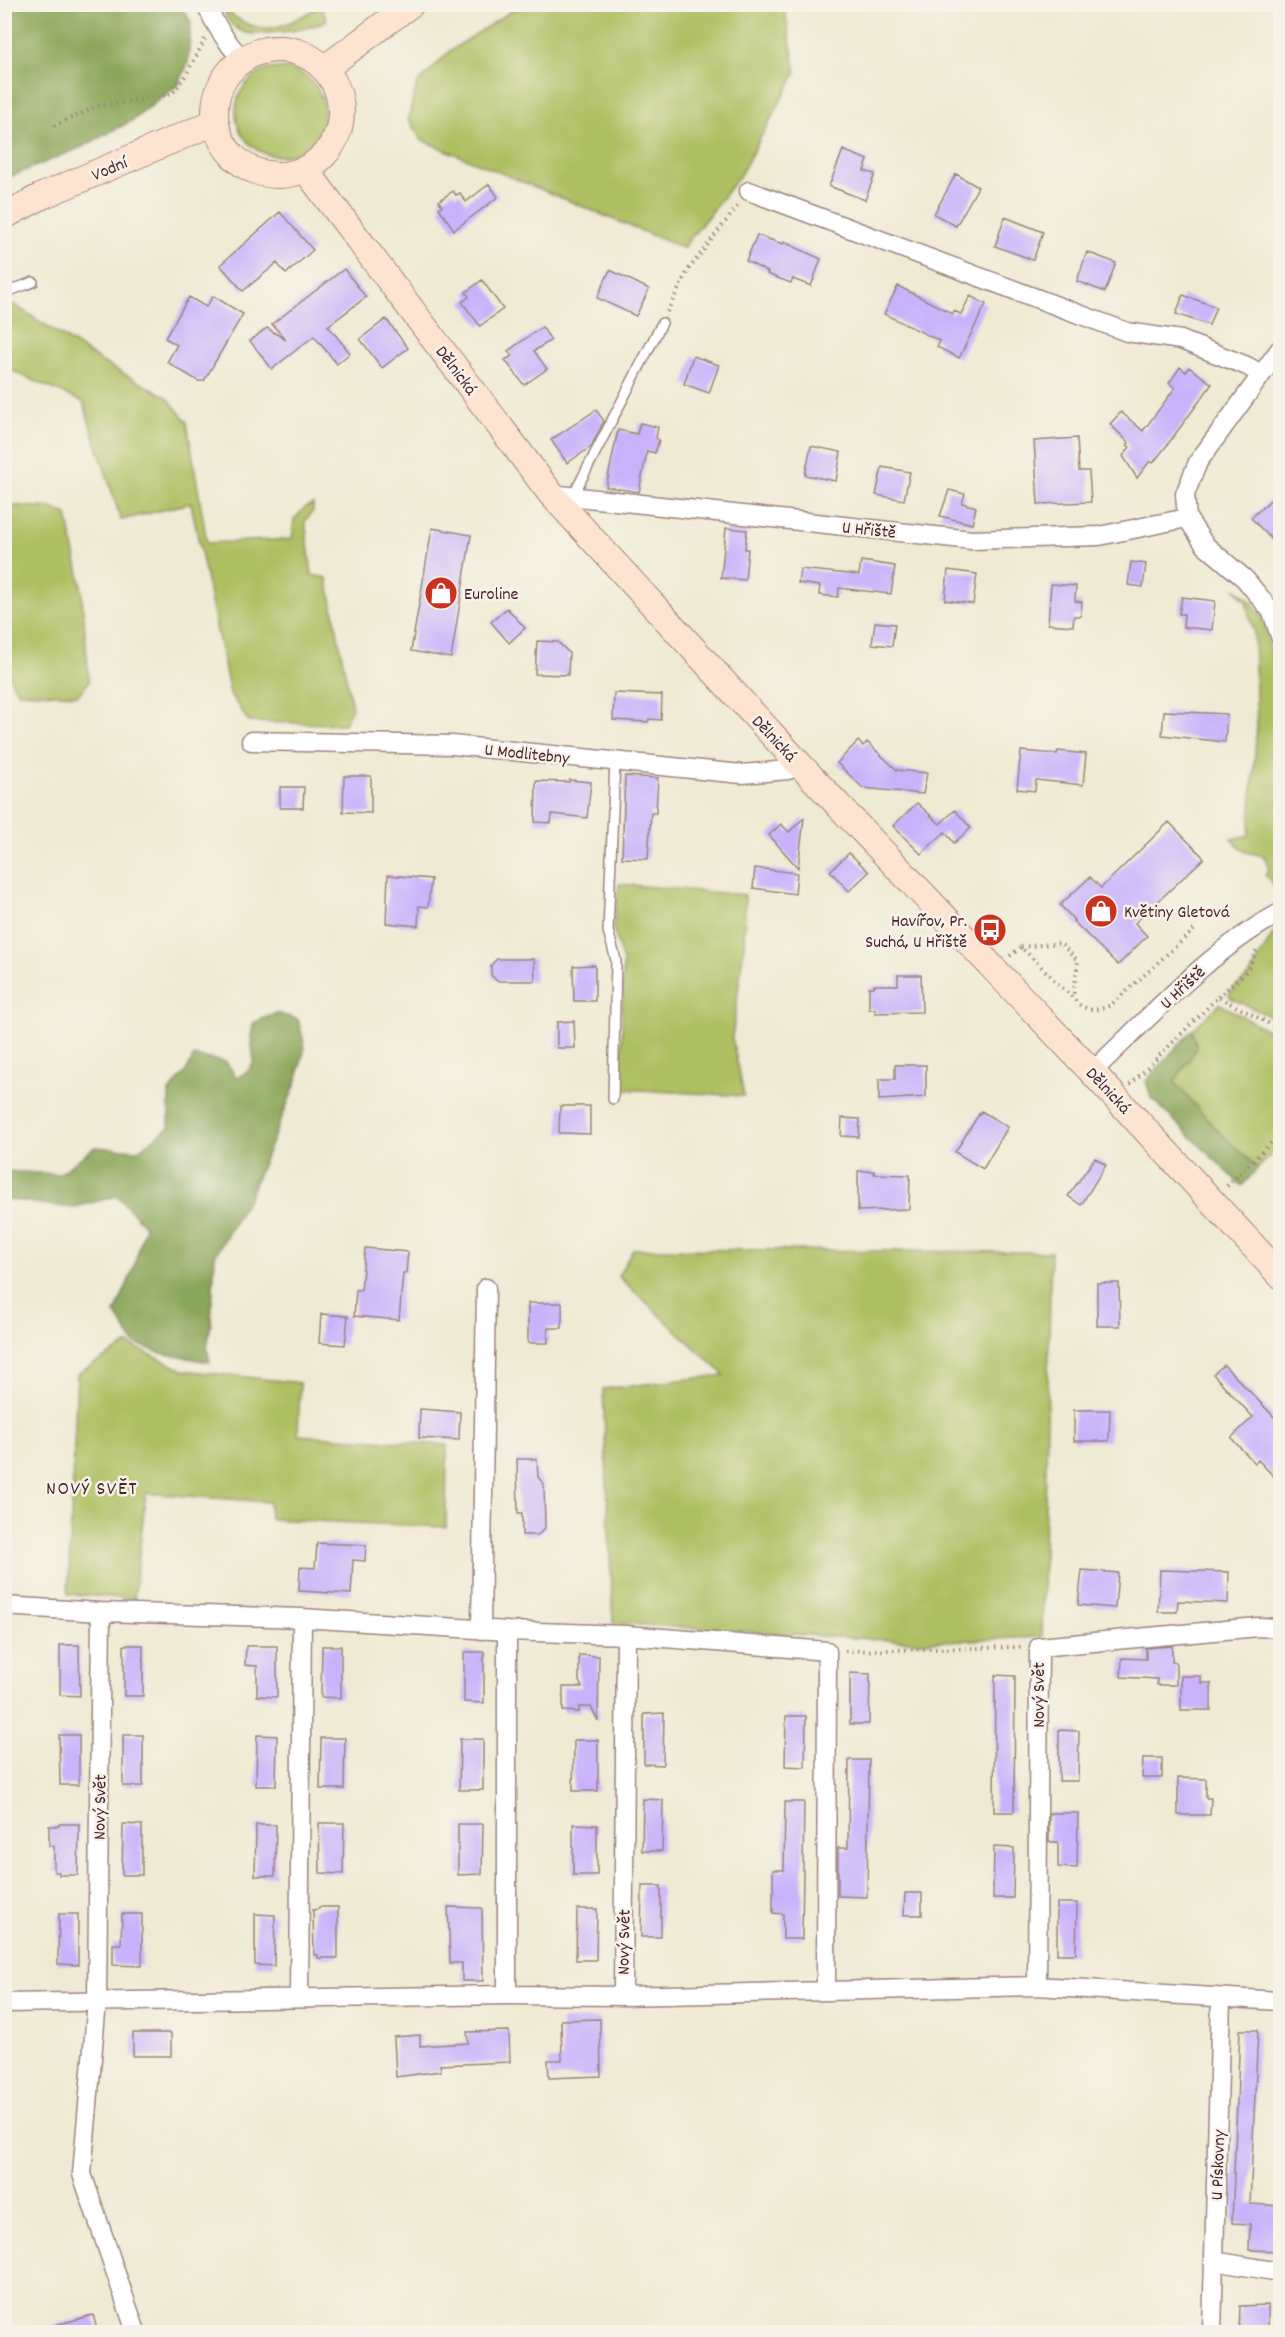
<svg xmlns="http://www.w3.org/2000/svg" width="1285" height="2337" font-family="Dekko,sans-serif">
  <rect width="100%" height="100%" fill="#f7f3e8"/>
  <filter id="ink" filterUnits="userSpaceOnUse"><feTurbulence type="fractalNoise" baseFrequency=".0167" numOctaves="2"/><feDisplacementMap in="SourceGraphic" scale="12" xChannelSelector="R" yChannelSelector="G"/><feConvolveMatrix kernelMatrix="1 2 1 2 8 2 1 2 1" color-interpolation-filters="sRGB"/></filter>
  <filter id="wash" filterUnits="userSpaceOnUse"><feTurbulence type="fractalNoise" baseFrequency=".008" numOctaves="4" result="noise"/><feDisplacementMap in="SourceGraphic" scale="24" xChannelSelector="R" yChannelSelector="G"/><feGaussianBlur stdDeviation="1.35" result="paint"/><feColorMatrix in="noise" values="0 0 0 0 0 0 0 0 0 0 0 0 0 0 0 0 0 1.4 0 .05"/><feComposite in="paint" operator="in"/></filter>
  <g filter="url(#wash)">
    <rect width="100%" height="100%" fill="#efead3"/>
    <path fill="#aebf62" stroke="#7c6f46" stroke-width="1.5" d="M520 5H784L796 73 740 175 683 248 421 140 408 119 417 84 450 51Z
      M320 6 327 20C305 32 279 32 254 34 238 33 226 23 224 8 260 41 283 28 320 6Z
      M236 112a44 44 0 1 1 88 0a44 44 0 1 1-88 0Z
      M13 304 102 362 167 397 187 422 207 543 292 539 294 519 306 507 313 504V511L305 521 312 575 327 578 352 708 344 724 249 722 230 694 191 503 121 520 83 402 5 368V307Z
      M4 505 52 508 67 515 81 584 89 682 78 695 18 692 12 683 5 656Z
      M1235 588 1252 602 1263 619 1280 691V892L1265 875 1269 868 1264 856 1246 852 1231 839 1249 835 1257 725 1254 634 1246 602Z
      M619 884 745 895 744 946 732 1038 744 1096 621 1089 623 961 613 928Z
      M1280 930V1011L1274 1018 1232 999 1229 995 1231 990 1249 976 1273 933Z
      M1220 1004 1280 1037V1072L1276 1082 1280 1084V1148L1258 1168 1219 1132 1174 1082 1197 1048 1192 1030Z
      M633 1249 1051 1252 1042 1637 920 1642 613 1623 603 1389 724 1375 618 1276Z
      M128 1344 183 1370 300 1383 298 1435 447 1445 446 1527 270 1519 269 1502 146 1493 134 1599 68 1594 77 1374Z"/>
    <path fill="#8aa658" stroke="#6a6242" stroke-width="1.5" d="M5 4 180 5 191 22 188 63 179 84 133 120 82 147 5 179Z
      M276 1013 298 1019 305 1047 296 1083 249 1197 215 1256 211 1322 207 1349 210 1362 160 1353 134 1343 115 1313 133 1270 145 1226 117 1196 72 1208 5 1199V1171L59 1174 95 1147 138 1150 169 1127V1092L186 1071 194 1056 226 1062 237 1078 248 1071 254 1062 251 1037 253 1023Z
      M1192 1030 1197 1048 1174 1082 1219 1132 1258 1168 1242 1186 1151 1098 1146 1081Z"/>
    <g id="blocks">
      <path fill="#c8b2fc" d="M843 150 868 160 864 171 875 174 865 200 829 186Z
        M956 174 978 187 956 226 934 214Z
        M489 184 498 197 454 230 439 208 442 206 439 201 453 191 456 195 460 193 466 202Z
        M280 212 313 250 286 274 277 263 243 291 220 265Z
        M1005 217 1043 232 1033 260 995 246Z
        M757 235 783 244 784 242 821 259 811 286 793 279 791 283 767 274 768 272 746 261Z
        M1087 252 1116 263 1105 292 1077 281Z
        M344 269 366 297 328 326 350 353 337 364 314 336 272 369 250 341 267 328 286 340 272 324Z
        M610 270 649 289 636 316 597 298Z
        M482 280 503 309 480 326 462 302 469 297 466 292Z
        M898 286 953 314 954 311 961 314 970 296 986 304 959 358 937 347 940 341 884 314Z
        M1183 295 1216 307 1209 325 1176 314Z
        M213 296 243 314 204 381H198L167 362 177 345 165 338 189 297 206 307Z
        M386 319 408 348 382 368 360 339Z
        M542 327 551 340 534 351 547 369 524 385 505 360 512 356 508 351Z
        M693 356 719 365 709 393 684 384Z
        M1180 367 1186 372 1189 367 1212 384 1168 444 1153 463 1150 461 1137 478 1123 456 1130 447 1127 445 1129 443 1110 424 1121 412 1143 431 1175 388 1169 383Z
        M596 410 604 421 591 447 567 463 551 440Z
        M640 423 658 427 656 438 659 440 655 453 647 451 639 492 606 487 618 430 637 434Z
        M1077 438 1079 471H1089L1091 502 1038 504 1034 441Z
        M811 446 841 452 836 481 805 475Z
        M882 467 910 472 904 500 876 495Z
        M949 490 965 494 962 503 976 507 972 524 940 516Z
        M1281 490V549L1251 518Z
        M432 528 471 535 451 658 411 651Z
        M726 528 747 530 745 549H748L745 580 721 578Z
        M861 561 895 566 891 594 839 588 838 597 819 595 820 586 798 583 800 569 859 575Z
        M1131 562 1146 564 1143 587 1128 585Z
        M948 570 977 574 973 604 945 600Z
        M1051 584 1076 586 1075 601 1082 602 1081 616H1074L1073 626 1048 624Z
        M1182 597 1215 601 1212 630 1183 627 1184 614H1179Z
        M507 608 525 628 509 643 491 622Z
        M875 622 895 624 892 646 872 644Z
        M537 641 558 642 569 653 568 675 535 674Z
        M614 693 662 695 661 720 649 719 648 722 613 720Z
        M1164 711 1227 714 1225 742 1162 735Z
        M858 741 863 746 867 742 897 770 927 773 923 794 863 788 837 763Z
        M1021 751 1057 754 1058 751 1086 754 1083 785 1036 780 1035 791 1017 789Z
        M344 776H371V813L343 812Z
        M625 776 658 778 656 813H651L648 859 622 858Z
        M569 780 591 782 587 818 552 814 551 823 535 822 536 781 569 782Z
        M280 787H304L303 808H280Z
        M917 803 940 824 955 810 971 828 954 843 945 832 921 854 893 826Z
        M804 818 798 868 769 835 781 824 789 832Z
        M1169 822 1204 858 1135 923 1147 936 1118 965 1073 921 1074 920 1060 905 1090 877 1101 888Z
        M849 853 869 872 849 891 830 871Z
        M755 868 797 873 795 894 753 888Z
        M388 875 431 879 428 907 419 906 418 926 386 923Z
        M497 959H534L535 981H497L491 975V965Z
        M595 965V1001H574L573 966Z
        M898 975H921L922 1012 875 1013V1009H869V987H874V985H898Z
        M574 1021 575 1048H557V1022Z
        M895 1065H926V1097L879 1100V1079H895Z
        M560 1106H590V1134L559 1133Z
        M981 1111 1008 1127 983 1169 955 1152Z
        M842 1118 860 1119 859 1137 841 1136Z
        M1095 1158 1106 1165 1081 1205 1068 1196Z
        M858 1171H874V1174L910 1175 909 1209 858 1211Z
        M365 1248 408 1252 406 1273H403L399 1320 354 1316 356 1290H361Z
        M1097 1283H1119L1120 1326H1097Z
        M528 1303H562V1328H548V1343H528Z
        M321 1314 348 1316 345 1345 319 1343Z
        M1224 1365 1281 1424V1484L1258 1460 1255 1463 1231 1438 1253 1417 1213 1374Z
        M420 1409 460 1412 459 1440 419 1438Z
        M1074 1410H1110L1109 1441H1074Z
        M517 1459H537L538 1477 544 1484 545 1528 538 1535H522V1513H518Z
        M317 1543 366 1545 365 1561 353 1560 351 1594 299 1591 300 1567 315 1568Z
        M1082 1570 1118 1573 1115 1608 1078 1605Z
        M1160 1570 1229 1572 1228 1603 1178 1601 1177 1612H1158Z
        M60 1645H79L80 1696 60 1695Z
        M124 1645H143V1696H124Z
        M246 1646H277V1697L257 1696V1666L245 1665Z
        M322 1646H341V1698L321 1697Z
        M1172 1646V1662H1176V1685H1157V1679L1121 1677 1122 1658 1146 1659V1648Z
        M464 1652H484V1703L464 1702Z
        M579 1655 599 1656 598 1721 591 1707H579V1712L563 1711V1687H582L579 1681Z
        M850 1673 870 1674 869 1724H850Z
        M995 1675 1015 1676 1014 1812H994Z
        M1181 1676H1201V1683H1211V1710H1181Z
        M664 1713 663 1765 644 1764V1714Z
        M786 1716H806L805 1767 785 1766Z
        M1059 1730 1079 1731 1078 1781H1059Z
        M59 1735H79V1785H60Z
        M123 1735H143V1786H123Z
        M257 1735 277 1736 276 1786H256Z
        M321 1738H345L344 1789H320Z
        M460 1739H483V1790H459Z
        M574 1740H598V1791H573Z
        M1143 1758H1162V1778H1142Z
        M849 1760H869L867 1897 838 1896V1848H848Z
        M1178 1778 1206 1779V1798H1211L1210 1815H1178Z
        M643 1799 663 1800 662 1851H642Z
        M785 1802H804L802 1939H783V1914L773 1913V1870H784Z
        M1049 1813H1078L1077 1868 1058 1867V1842H1049Z
        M319 1823H344L343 1874 320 1873Z
        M59 1824H79L78 1875H59V1872H54V1846H49V1826H59Z
        M123 1824 142 1825V1875H122Z
        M458 1824H483L482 1874 458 1875Z
        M573 1824 597 1825V1875H573Z
        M256 1825H276L275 1876H255Z
        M994 1847 1014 1848 1013 1898H993Z
        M642 1886H661V1937H641Z
        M905 1893H922V1915H904Z
        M1057 1903H1077L1076 1954H1057Z
        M319 1907H338V1958H318V1955H314L313 1910 319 1909Z
        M448 1907 482 1908 483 1981H462V1963H450Z
        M577 1909H597L596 1960H576Z
        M59 1914H78V1965L58 1964Z
        M122 1914H142V1966L113 1965V1944H121Z
        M255 1914 275 1915 274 1966 255 1965Z
        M600 2019 601 2076 549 2078 548 2060H562L561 2020Z
        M1240 2030H1258L1250 2204 1281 2206V2251L1249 2250 1250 2224 1232 2223Z
        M509 2031 510 2062 440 2065 441 2071 396 2077 394 2037 420 2035V2046L468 2043 467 2032Z
        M133 2033H171V2056H133Z
        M1268 2305V2332H1239L1240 2306Z
        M93 2315 98 2332H49L48 2327Z"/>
    </g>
  </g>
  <g filter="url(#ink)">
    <use href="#blocks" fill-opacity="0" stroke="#9c847f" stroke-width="1.5"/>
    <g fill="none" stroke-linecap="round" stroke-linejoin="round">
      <defs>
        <path id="lane" d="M4 293 33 282
          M573 496 662 323
          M613 1099 616 960 608 931 615 761"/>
        <path id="street" d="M206 4C215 26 226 42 242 59
          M749 191 1127 332 1181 340 1247 366 1261 374
          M1280 349 1198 462 1185 494 1187 518 1205 545 1245 579 1272 612 1280 636
          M551 494 972 540 1099 536 1187 518
          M251 741 452 745 742 774 788 770 801 766
          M1092 1072C1149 1018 1211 949 1280 913
          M4 1606 101 1612 302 1618 507 1631 626 1635 827 1651 826 1990
          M101 1612 97 2001 82 2174 136 2332
          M481 1630 486 1288
          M507 1631V1995
          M1037 1986 1039 1647 1258 1627 1280 1628
          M623 1996 626 1635
          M299 1998 302 1618
          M4 2003 507 1995 623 1996 1037 1986 1280 2001
          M1214 2261 1280 2272
          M1212 2332 1221 1998"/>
        <path id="secondary" d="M215 112a63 63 0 1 1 126 0a63 63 0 1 1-126 0Z
          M324 69 411 4
          M305 169 551 494 801 766 1092 1072 1280 1275
          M4 216 42 196 215 122"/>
      </defs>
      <use href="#lane" stroke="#9c847f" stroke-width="12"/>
      <use href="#street" stroke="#9c847f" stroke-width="21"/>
      <use href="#secondary" stroke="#9c847f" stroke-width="28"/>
      <path stroke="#9c847f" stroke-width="4" stroke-dasharray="1.5 4.5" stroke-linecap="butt" d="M54 126 95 107 172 94 186 75 205 39
        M667 312 688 270 740 203
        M1021 947 1060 943 1078 961 1073 998
        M1010 956 1021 947 1080 1005C1091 1012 1099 1010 1111 1005L1194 930
        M1218 997 1247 971 1258 948
        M1130 1085 1218 997 1280 1029
        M1227 1186 1280 1134
        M845 1651 1021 1647"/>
      <use href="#lane" stroke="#fff" stroke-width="9"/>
      <use href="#street" stroke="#fff" stroke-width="18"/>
      <use href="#secondary" stroke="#fde4d0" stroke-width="26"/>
    </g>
  </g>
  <defs>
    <symbol id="shop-disc" viewBox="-11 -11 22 22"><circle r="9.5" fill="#c8321e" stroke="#f7f3e8"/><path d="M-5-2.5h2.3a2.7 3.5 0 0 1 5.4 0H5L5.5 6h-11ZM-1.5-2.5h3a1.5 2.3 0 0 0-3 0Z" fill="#fff"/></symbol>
    <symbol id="bus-disc" viewBox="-11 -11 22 22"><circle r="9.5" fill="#c8321e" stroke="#f7f3e8"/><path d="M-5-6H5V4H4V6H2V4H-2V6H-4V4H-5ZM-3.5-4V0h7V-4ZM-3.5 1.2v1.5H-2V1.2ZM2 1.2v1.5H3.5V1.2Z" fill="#fff"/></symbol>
  </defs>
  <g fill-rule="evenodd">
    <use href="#shop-disc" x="422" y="574" width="38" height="38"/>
    <use href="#shop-disc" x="1082" y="892" width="38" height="38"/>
    <use href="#bus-disc" x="971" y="911" width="38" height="38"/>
  </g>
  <g text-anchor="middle" stroke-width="5" stroke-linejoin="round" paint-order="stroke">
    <g font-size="18" fill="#4a1f2b" stroke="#f7f3e8">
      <text transform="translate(109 168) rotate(-23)" y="6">Vodní</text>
      <text transform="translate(457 370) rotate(53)" y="6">Dělnická</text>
      <text transform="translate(869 529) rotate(6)" y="6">U Hřiště</text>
      <text transform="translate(775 738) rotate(47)" y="6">Dělnická</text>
      <text transform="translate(527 753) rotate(6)" y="6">U Modlitebny</text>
      <text transform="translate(1182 987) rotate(-43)" y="6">U Hřiště</text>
      <text transform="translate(1109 1090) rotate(47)" y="6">Dělnická</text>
      <text transform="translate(1038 1695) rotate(-90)" y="6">Nový Svět</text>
      <text transform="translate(99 1807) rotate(-89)" y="6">Nový Svět</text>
      <text transform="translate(623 1942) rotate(-89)" y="6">Nový Svět</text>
      <text transform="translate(1217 2165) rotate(-88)" y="6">U Pískovny</text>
    </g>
    <g font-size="18" fill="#4a1f2b" stroke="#f7f3e8" text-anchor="start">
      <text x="464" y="599">Euroline</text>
      <text x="1124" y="917">Květiny Gletová</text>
      <text x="967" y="926" text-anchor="end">Havířov, Pr.<tspan x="967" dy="21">Suchá, U Hřiště</tspan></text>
    </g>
    <g font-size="20" letter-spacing="1.5" fill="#4a1f2b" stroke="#f7f3e8">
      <text x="92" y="1494">NOVÝ SVĚT</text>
    </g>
  </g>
  <rect width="1285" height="2337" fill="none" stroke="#f7f3e8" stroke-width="24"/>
</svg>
